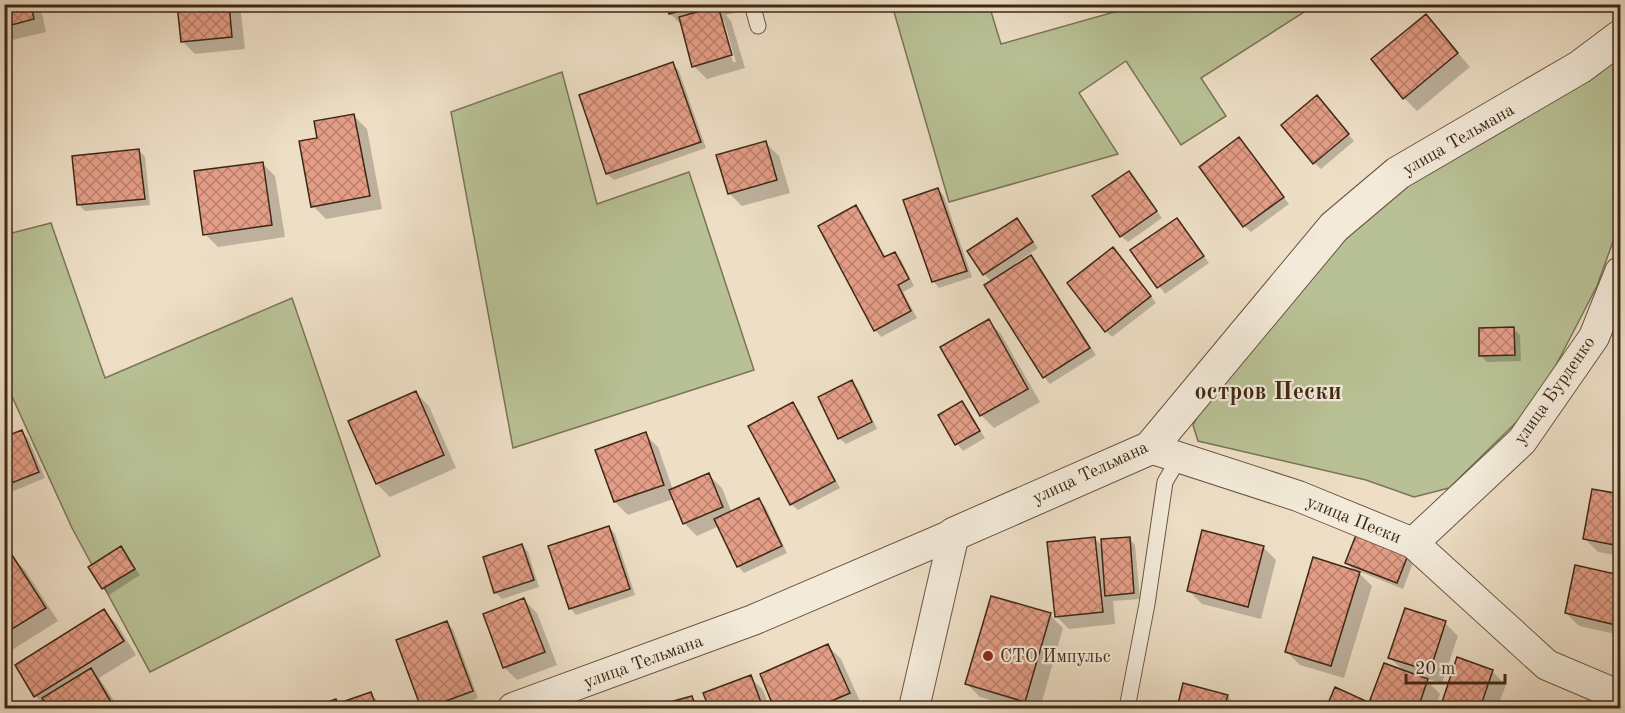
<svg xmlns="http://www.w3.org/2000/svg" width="1625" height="713" font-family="'Old Standard TT',serif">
  <defs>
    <pattern id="building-cross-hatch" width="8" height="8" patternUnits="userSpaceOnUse" patternTransform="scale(1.5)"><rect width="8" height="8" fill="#e49d86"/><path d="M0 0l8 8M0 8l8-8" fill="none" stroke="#ba806d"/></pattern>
  </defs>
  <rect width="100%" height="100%" fill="#eddec5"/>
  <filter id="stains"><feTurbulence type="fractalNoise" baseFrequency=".00333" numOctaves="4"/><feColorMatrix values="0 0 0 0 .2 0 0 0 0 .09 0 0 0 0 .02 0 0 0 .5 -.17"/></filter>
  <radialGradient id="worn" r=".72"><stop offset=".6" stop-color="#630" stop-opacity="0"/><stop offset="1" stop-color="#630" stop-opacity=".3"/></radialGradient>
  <path fill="#b8c195" stroke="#7b7456" stroke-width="1.5" d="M892 5H989L1001 44 1139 5H1315L1201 78 1226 116 1181 145 1126 61 1079 93 1118 154 949 202Z
    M1620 54V222L1597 286 1554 369 1531 408 1449 488 1414 497 1366 480 1198 441 1193 425 1203 407 1342 234 1409 179Z
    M562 72 597 204 689 172 754 370 513 448 451 112Z
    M51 223 105 378 292 298 380 556 150 672 72 528 5 381 4 235Z"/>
  <path fill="#0003" fill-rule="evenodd" d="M4 4H40L46 32 4 42Z
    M178 4H240L245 49 195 54 182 41Z
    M603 4H624L607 9Z
    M668 4H757V7L726 15 731 21 745 68 707 79 694 66 683 26 670 14ZM721 21H724L736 62H733Z
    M1426 16 1470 67 1417 111 1404 98Z
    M673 64 679 71 706 148 614 180 607 174 581 96Z
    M1323 104 1354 141 1321 169 1314 163Z
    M354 116 367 129 382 209 326 219 313 206Z
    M766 143 779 156 790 193 742 206 729 193Z
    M1245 146 1289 204 1251 232 1244 226Z
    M139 150 145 157 150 205 85 211 79 205Z
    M262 163 275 176 285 237 218 247 205 234Z
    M1129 173 1162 218 1128 242 1121 236Z
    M938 189 944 196 972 277 939 288 933 281Z
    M856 207 862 213 886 258 894 254 901 260 914 286 903 292 917 318 881 337 875 330Z
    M1177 219 1209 263 1165 294 1133 250Z
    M1017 220 1038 248 1016 263 1017 266 1031 257 1037 263 1096 355 1050 384 1044 377 992 282 984 274Z
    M1120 256 1156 303 1112 337 1106 331Z
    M988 321 1001 334 1040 402 994 428 981 415Z
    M1514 329 1520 335 1521 361 1487 362 1481 356Z
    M851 382 858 388 877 429 846 444 839 438Z
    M416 393 429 406 456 468 390 497 377 484 350 422Z
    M962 403 968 409 985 438 963 451 957 444 940 415Z
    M792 404 799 410 840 488 798 510 791 504Z
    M22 432 28 438 45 478 4 495V439Z
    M645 434 658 447 673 490 709 475 722 488 732 513 758 500 765 506 787 553 744 573 738 566 719 526 697 536 684 523 673 499 628 515 615 502Z
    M1593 491 1620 496V556L1598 552 1585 539Z
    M609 527 615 534 635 595 576 615 570 608Z
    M1129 538 1135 545 1140 599 1113 601 1115 624 1069 629 1056 616 1095 539 1103 546Z
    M522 546 528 552 539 587 502 599 495 592Z
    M1263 547 1276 560 1261 619 1202 604 1189 591Z
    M120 548 140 575 109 595 103 588Z
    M12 557 25 570 58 621 4 655V562Z
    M1407 557 1413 563 1403 589 1356 570 1372 586 1344 678 1300 665 1287 652 1356 572 1347 563Z
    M1576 567 1620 577V635L1579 626 1566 613Z
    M524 600 537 613 557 665 517 680 504 667Z
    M104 611 117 624 136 655 99 678 119 708H48L35 696Z
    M1050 615 1063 628 1040 708H1019L980 697 967 684Z
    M447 623 453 629 478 698 450 708H423L398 641Z
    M1445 623 1458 636 1442 683 1424 678 1440 694 1435 708H1327L1336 689 1370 706 1405 672 1390 658Z
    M828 646 841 659 862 706 857 708H776L762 675Z
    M1458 659 1493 672 1506 685 1497 708 1442 707Z
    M750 677 763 690 770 708H711L705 694Z
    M1185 685 1227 696 1239 708H1178Z
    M370 694 377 700 380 708H349L347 702Z
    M692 698 702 708H654Z
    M336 701 343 708H316Z"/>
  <path fill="url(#building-cross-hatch)" stroke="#3e2816" stroke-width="1.5" d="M4 4H31L34 19 4 27Z
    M177 4H229L232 37 181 42Z
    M666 4H706L669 14Z
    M718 6 732 55 692 67 679 17Z
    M1426 14 1458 53 1403 99 1371 59Z
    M673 62 701 142 606 174 579 95Z
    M1317 95 1349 134 1313 164 1281 125Z
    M354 114 370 196 311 207 299 141 317 138 314 121Z
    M1239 137 1284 197 1243 227 1199 167Z
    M766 141 777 180 728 194 716 155Z
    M139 149 145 199 77 205 72 156Z
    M263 162 272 225 203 235 194 171Z
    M1129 171 1157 211 1120 237 1092 196Z
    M938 188 967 271 932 282 903 200Z
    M856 205 884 257 895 252 909 279 898 285 911 311 874 331 818 226Z
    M1017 218 1033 242 983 275 967 251Z
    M1177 218 1204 256 1157 288 1130 250Z
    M1113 247 1151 296 1105 332 1067 283Z
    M1031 255 1090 348 1043 378 984 285Z
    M989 319 1028 389 980 416 940 347Z
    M1514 327 1515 355 1479 356V328Z
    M852 380 872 422 838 439 818 397Z
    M416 391 444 455 376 484 348 421Z
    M962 401 980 431 955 445 938 415Z
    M793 402 835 481 790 505 748 426Z
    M22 430 39 472 4 486V437Z
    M646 432 664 485 614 502 595 450Z
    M709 473 723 507 683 524 669 490Z
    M1592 489 1620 494V546L1583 539Z
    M759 498 782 546 737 567 714 519Z
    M609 526 630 589 569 609 548 546Z
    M1202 530 1264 546 1248 607 1187 591Z
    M1356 535 1408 555 1397 583 1345 563Z
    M1095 537 1103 612 1055 617 1047 542Z
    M1130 537 1134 593 1105 596 1101 539Z
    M522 544 534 580 494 593 483 557Z
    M121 546 135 569 102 589 88 567Z
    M12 555 46 608 4 634V560Z
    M1313 557 1360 572 1331 666 1285 652Z
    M1575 565 1620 575V626L1565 613Z
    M991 596 1051 613 1025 702 965 684Z
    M524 598 545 652 503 668 483 614Z
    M1405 608 1446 621 1430 671 1388 658Z
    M104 609 124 641 34 697 15 665Z
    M447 621 473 691 427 708H421L396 640Z
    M828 644 850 693 815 708H774L760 674Z
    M1457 657 1493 670 1480 708H1440Z
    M1384 663 1428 679 1418 708H1367Z
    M91 668 114 707 48 708 42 698Z
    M751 675 763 708H709L703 693Z
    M1183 683 1228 695 1224 708H1177Z
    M1335 687 1368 702 1364 708H1326Z
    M371 692 377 708H348L345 701Z
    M692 696 696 708H648Z
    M336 699 340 708H312Z"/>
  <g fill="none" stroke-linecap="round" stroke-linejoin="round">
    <defs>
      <path id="service" d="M752 4 758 26
        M1127 708 1147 604 1165 482 1179 458"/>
      <path id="minor" d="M1150 448 1298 496 1413 543 1547 665 1620 696
        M1413 543 1522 441 1594 337 1620 272
        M513 708 753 620 954 534
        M914 708 954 534"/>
      <path id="tertiary" d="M954 534 1150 448 1334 227 1398 173 1580 67 1620 37"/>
    </defs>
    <use href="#service" stroke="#6a5642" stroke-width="17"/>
    <use href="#minor" stroke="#6a5642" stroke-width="32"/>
    <use href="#tertiary" stroke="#6a5642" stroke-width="35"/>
    <use href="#service" stroke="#f3ead9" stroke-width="15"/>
    <use href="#minor" stroke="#f3ead9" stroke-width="30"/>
    <use href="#tertiary" stroke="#f3ead9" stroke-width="33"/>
  </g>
  <circle fill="#8f2418" stroke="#f3ead9" stroke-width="2" cx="988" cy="656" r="6"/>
  <g text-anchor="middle" stroke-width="4.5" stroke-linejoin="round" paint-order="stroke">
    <g font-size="18" fill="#3e2816" stroke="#f3ead9">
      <text transform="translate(1458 139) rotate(-30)" y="6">улица Тельмана</text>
      <text transform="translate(1554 390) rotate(-55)" y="6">улица Бурденко</text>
      <text transform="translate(1090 472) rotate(-25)" y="6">улица Тельмана</text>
      <text transform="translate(1354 519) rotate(22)" y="6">улица Пески</text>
      <text transform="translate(643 661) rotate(-20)" y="6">улица Тельмана</text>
    </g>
    <g font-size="18" fill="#3e2816" stroke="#f3ead9" text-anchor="start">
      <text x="1000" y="662">СТО Импульс</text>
    </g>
    <g font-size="24" font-weight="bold" fill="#3e2816" stroke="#f3ead9">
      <text x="1268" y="399">остров Пески</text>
    </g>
  </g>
  <rect width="1625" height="713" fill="none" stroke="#eddec5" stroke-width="24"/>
  <rect x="6" y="6" width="1613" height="701" fill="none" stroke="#3e2816" stroke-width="3"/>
  <rect x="12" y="12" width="1601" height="689" fill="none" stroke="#3e2816" stroke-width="1.5"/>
  <path d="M1406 674v9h99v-9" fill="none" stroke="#3e2816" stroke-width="3"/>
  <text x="1415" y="674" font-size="18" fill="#3e2816" stroke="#f3ead9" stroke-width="4.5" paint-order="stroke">20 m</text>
  <rect width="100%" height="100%" filter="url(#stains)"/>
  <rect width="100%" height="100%" fill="url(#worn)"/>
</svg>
